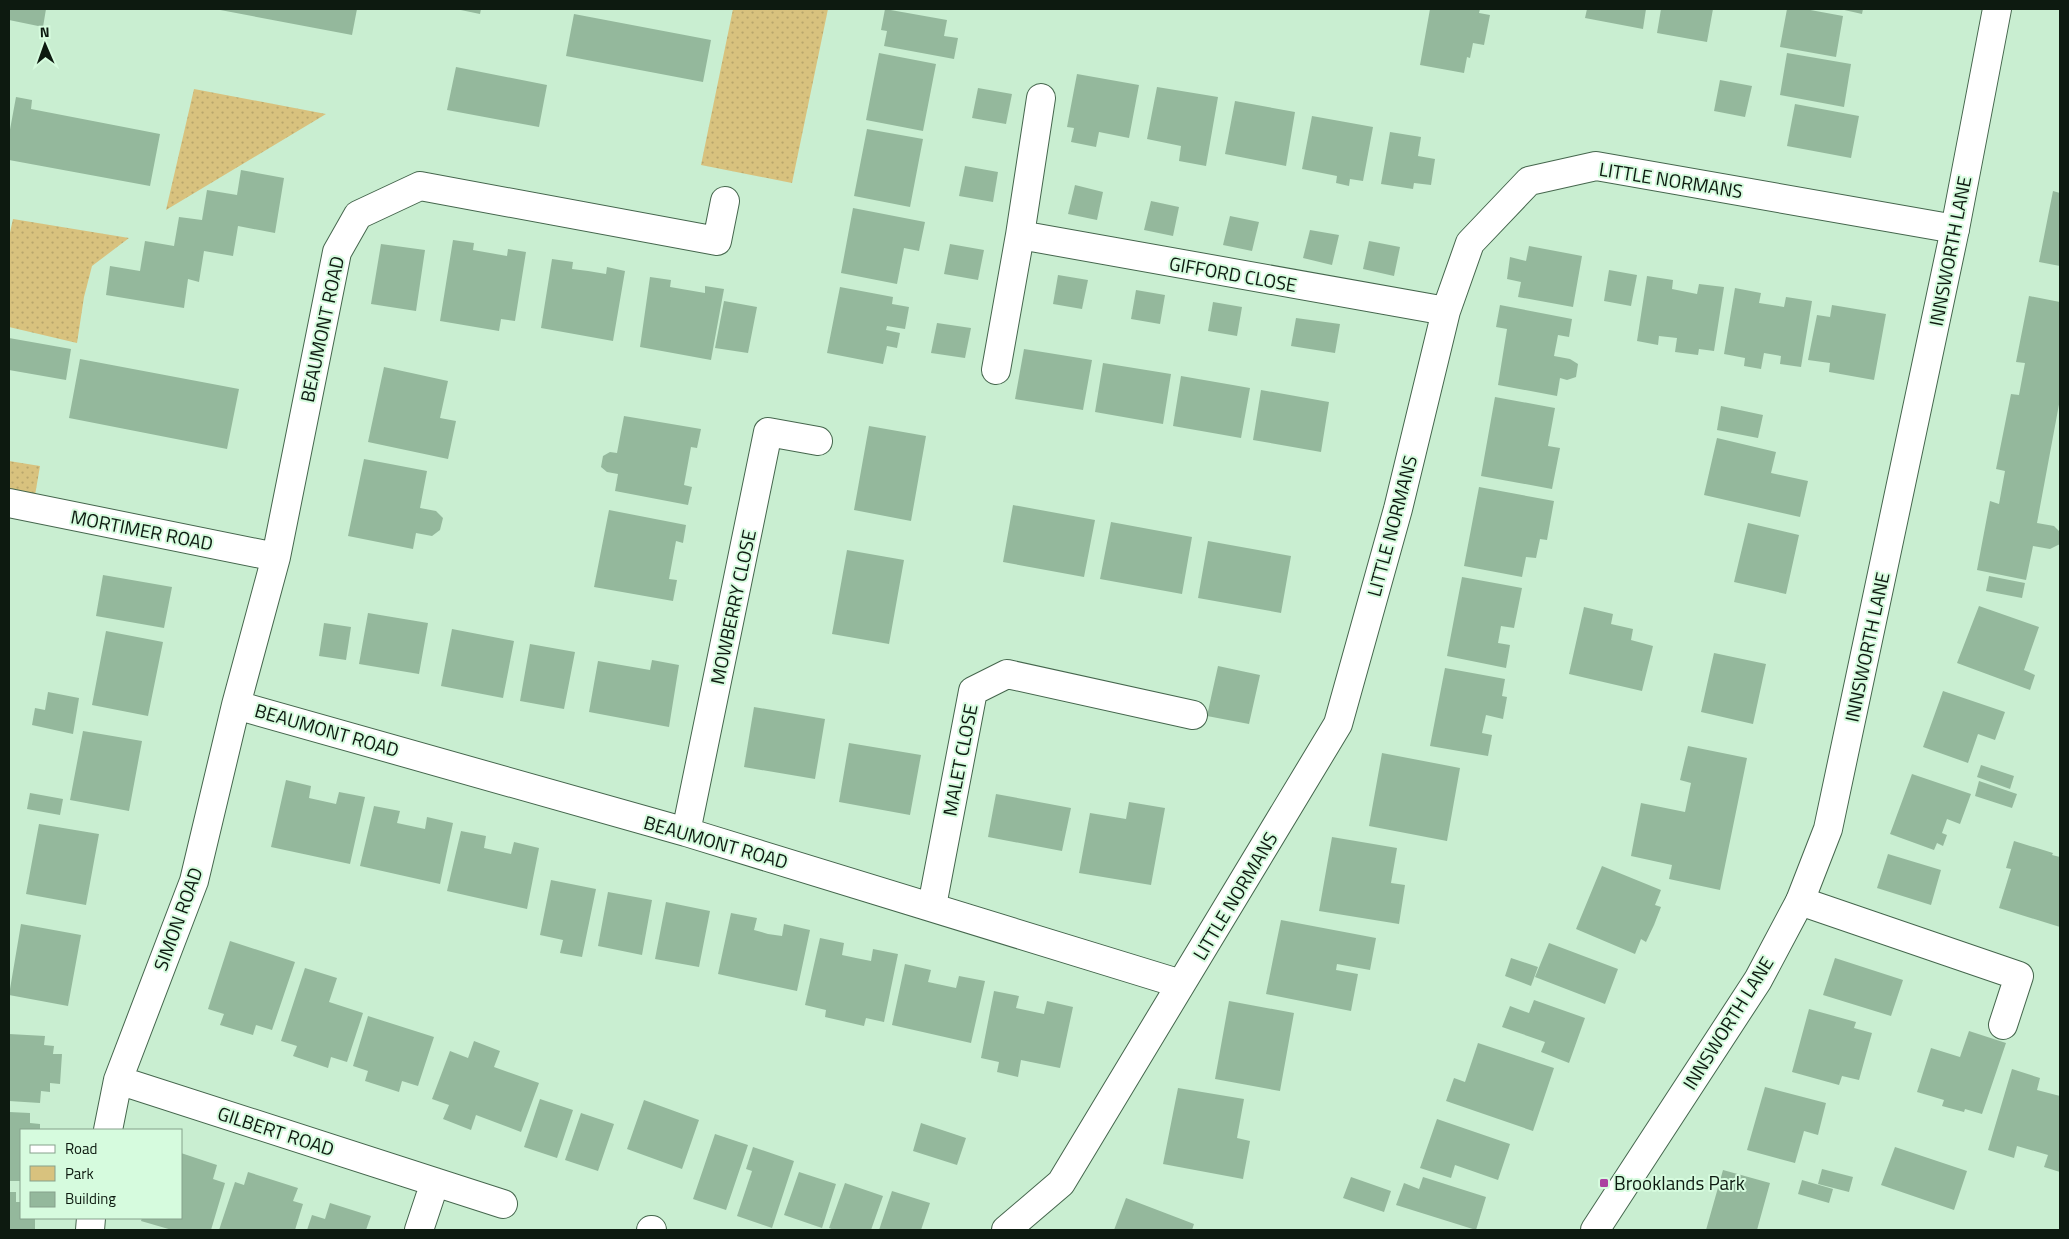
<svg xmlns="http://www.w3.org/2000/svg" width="2069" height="1239" font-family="'Titillium Web',sans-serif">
  <defs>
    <pattern id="green-dots" width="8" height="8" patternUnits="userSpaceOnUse" patternTransform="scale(1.25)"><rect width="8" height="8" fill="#d8c27e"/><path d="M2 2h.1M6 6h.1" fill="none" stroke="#b8a66c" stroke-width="1.8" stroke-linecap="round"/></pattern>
  </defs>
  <rect width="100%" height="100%" fill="#c9eed1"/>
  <path fill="url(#green-dots)" d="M733 9H828L792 183 701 165Z
    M194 89 326 114 166 210Z
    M13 219 129 238 92 266 84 297 77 343 9 327V237Z
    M9 461 40 466 33 507 9 503Z"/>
  <path fill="#94b89c" d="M9 9H46L43 27 9 20Z
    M215 9H357L352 35Z
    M456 9H481L480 14Z
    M885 9 947 20 944 36 958 38 954 59 884 46 887 31 881 30Z
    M1430 9H1480L1479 13 1490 15 1484 45 1473 43 1470 58 1467 57 1464 73 1420 65Z
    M1587 9H1646L1643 29 1585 18Z
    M1661 9H1713L1707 42 1657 33Z
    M1787 9H1805L1843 16 1836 57 1780 47Z
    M1840 9H1863L1862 14Z
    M574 14 711 40 703 82 566 56Z
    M879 53 936 64 923 131 866 120Z
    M1787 53 1851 64 1844 107 1780 95Z
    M456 67 547 85 539 127 447 110Z
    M1077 74 1139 85 1129 138 1099 132 1096 147 1071 142 1074 128 1067 127Z
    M1720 80 1752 86 1745 117 1714 111Z
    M1157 87 1218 97 1206 166 1179 161 1181 146 1147 139Z
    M978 88 1012 94 1006 124 972 118Z
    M16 97 32 100 31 109 160 134 150 186 9 160V135Z
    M1235 101 1295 112 1286 166 1225 154Z
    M1795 104 1859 116 1851 158 1787 146Z
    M1312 116 1373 127 1363 181 1350 179 1349 186 1336 183 1337 176 1302 169Z
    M867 129 923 139 910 207 854 196Z
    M1390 132 1421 137 1418 156 1435 159 1431 185 1414 183 1413 189 1381 184Z
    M965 166 998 172 993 202 959 196Z
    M241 170 284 178 275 233 238 226 233 256 204 251 199 282 188 279 184 308 106 295 110 266 140 271 145 241 174 246 179 217 202 220 207 190 237 195Z
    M1075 185 1103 192 1097 220 1068 214Z
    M2053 191 2060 193V266L2039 262Z
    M1151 201 1179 207 1173 236 1144 230Z
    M853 208 925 222 919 251 904 248 897 284 841 273Z
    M1230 216 1259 222 1252 251 1223 245Z
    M1310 230 1339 235 1332 265 1303 258Z
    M453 240 474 243 473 250 507 256 508 249 526 252 515 321 501 319 499 331 440 321Z
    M1369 241 1400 247 1394 276 1363 269Z
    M381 244 425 250 416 311 371 304Z
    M950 244 984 250 978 280 944 274Z
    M1529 246 1582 256 1573 307 1518 297 1521 282 1507 279 1510 257 1526 261Z
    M552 259 573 262 572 269 588 271 606 274 607 267 625 271 613 341 541 328Z
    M1609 270 1637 275 1631 306 1604 301Z
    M1058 275 1088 280 1082 309 1053 304Z
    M1647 276 1673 280 1672 289 1697 294 1699 284 1724 287 1714 351 1699 349 1698 355 1675 352 1677 338 1659 336 1658 345 1637 341Z
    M650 277 671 280 670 287 705 293V286L724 289 711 360 640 347Z
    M840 287 893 297 892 304 909 307 905 329 887 326 886 330 900 333 897 348 887 346 883 364 827 353Z
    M1735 288 1761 293 1759 303 1784 307 1786 297 1812 301 1801 367 1780 364 1781 356 1764 353 1761 369 1744 366 1745 358 1724 354Z
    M1136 290 1165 295 1160 324 1131 319Z
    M2029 296 2060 302V399L2037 523 2054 526 2060 532V544L2050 549 2033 546 2026 580 1977 570 1990 501 1999 504 2005 471 1996 469 2011 394 2019 395 2025 363 2016 362Z
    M724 301 757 307 748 353 715 348Z
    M1213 302 1242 307 1237 336 1208 331Z
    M1500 305 1572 319 1569 337 1558 335 1554 356 1570 359 1578 364 1576 377 1567 380 1560 378 1557 396 1498 385 1507 329 1496 327Z
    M1832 305 1886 314 1874 380 1829 372 1830 363 1808 360 1817 315 1830 317Z
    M1296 318 1340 324 1335 353 1291 346Z
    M937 323 971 328 965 358 931 353Z
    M9 338 71 349 66 380 9 370Z
    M1024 349 1092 360 1083 410 1015 399Z
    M80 359 239 389 227 449 69 418Z
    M1103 363 1171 374 1163 424 1095 412Z
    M384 367 448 381 440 418 456 421 448 459 368 442Z
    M1181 376 1250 388 1241 438 1173 426Z
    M1261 390 1329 402 1321 452 1253 440Z
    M1495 397 1555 408 1548 446 1560 448 1552 489 1481 476Z
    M1721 406 1763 415 1758 438 1717 430Z
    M624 416 701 429 697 448 691 447 684 485 692 487 688 505 615 491 618 474 607 472 601 467 603 456 610 452 617 453Z
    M869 426 926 436 911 521 854 510Z
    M1717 438 1776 452 1771 473 1808 481 1800 517 1704 495Z
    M364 459 427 471 420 508 436 511 443 518 440 530 432 536 416 533 413 549 348 536Z
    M1479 487 1554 501 1547 540 1540 539 1536 558 1526 557 1522 577 1464 566Z
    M1013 505 1095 520 1084 577 1003 562Z
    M609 510 686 525 683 543 676 541 669 579 677 580 673 601 594 587Z
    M1111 522 1192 537 1182 594 1100 579Z
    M1748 523 1799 535 1786 594 1734 582Z
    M1208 541 1291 556 1281 613 1198 598Z
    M847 550 904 560 889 644 832 634Z
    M103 575 172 587 164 628 96 616Z
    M1989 576 2025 583 2022 598 1986 591Z
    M1462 577 1522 588 1514 628 1501 626 1498 643 1510 645 1506 668 1447 656Z
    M1979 606 2039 627 2024 670 2035 675 2030 690 1957 663Z
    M1584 607 1613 614 1611 624 1633 629 1631 640 1653 646 1642 691 1569 674Z
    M368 613 428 623 419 674 359 664Z
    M324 623 351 627 346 660 319 656Z
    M452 629 514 641 503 698 441 686Z
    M106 631 163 642 148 716 92 705Z
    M530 644 575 652 564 709 520 701Z
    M1714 653 1766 664 1753 724 1701 712Z
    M652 660 679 665 669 727 589 712 598 661 650 670Z
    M1218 666 1260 675 1249 724 1207 716Z
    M1445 668 1505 679 1502 696 1507 697 1503 719 1486 715 1482 733 1492 735 1488 756 1430 746Z
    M1943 691 2005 712 1995 740 1978 734 1968 763 1923 747Z
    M48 692 79 698 73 734 32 725 35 708 45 710Z
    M754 707 825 719 815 779 744 767Z
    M83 731 142 741 129 811 70 800Z
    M849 743 921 755 910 815 839 802Z
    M1688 746 1747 758 1720 890 1669 879 1672 865 1631 856 1641 803 1685 812 1691 783 1680 780Z
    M1382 753 1460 768 1447 841 1369 826Z
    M1981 765 2014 776 2010 789 1977 777Z
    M1912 774 1971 794 1960 824 1947 819 1942 833 1947 835 1943 846 1937 843 1934 850 1890 834Z
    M286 780 311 786 309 798 336 804 339 792 365 797 350 864 271 847Z
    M1979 781 2017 794 2012 808 1975 796Z
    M30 793 63 799 60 815 27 809Z
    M996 794 1071 808 1062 851 988 837Z
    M1129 802 1165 808 1151 885 1079 873 1090 813 1126 819Z
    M374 806 400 811 397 823 425 829 427 817 453 823 440 884 360 866Z
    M39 824 99 834 86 905 26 894Z
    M461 831 486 836 484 848 511 854 514 842 539 848 527 909 447 891Z
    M1332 837 1397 848 1391 883 1405 885 1399 924 1319 911Z
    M2014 841 2053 853 2052 855 2060 857V927L1999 908 2011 869 2006 868Z
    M1888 854 1941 870 1931 905 1877 888Z
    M1602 866 1661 890 1655 905 1661 907 1654 925 1646 942 1641 939 1635 954 1576 929Z
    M551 880 596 889 582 957 560 953 563 940 540 935Z
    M608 892 652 900 642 955 598 946Z
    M666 902 710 911 699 967 655 959Z
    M731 913 757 918 754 930 768 934 782 936 784 924 810 930 797 991 718 974Z
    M1281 920 1376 938 1370 970 1337 964 1336 970 1358 974 1351 1011 1266 994Z
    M21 924 81 935 68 1006 9 995Z
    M820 938 844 943 842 955 856 958 871 961 873 949 898 954 884 1022 866 1018 864 1026 825 1017 826 1010 805 1005Z
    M230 941 295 962 272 1030 256 1025 253 1035 220 1025 224 1014 208 1009Z
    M1549 943 1618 969 1605 1004 1535 977Z
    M1511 958 1538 967 1531 986 1505 976Z
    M1835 958 1903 980 1891 1016 1823 995Z
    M905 964 931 970 928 982 956 988 959 976 985 981 971 1043 892 1025Z
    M305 968 337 978 329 1002 363 1013 347 1062 331 1057 328 1068 293 1056 297 1046 281 1041Z
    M994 991 1019 996 1016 1008 1044 1014 1047 1001 1073 1007 1060 1068 1021 1060 1018 1077 997 1072 999 1062 981 1058Z
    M1534 1000 1585 1018 1569 1063 1541 1052 1545 1042 1502 1027 1510 1006 1529 1013Z
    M1229 1001 1294 1013 1280 1091 1215 1079Z
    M1809 1009 1856 1022 1854 1028 1872 1033 1859 1080 1842 1076 1839 1085 1792 1072Z
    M368 1016 434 1037 418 1086 402 1081 399 1092 365 1081 368 1071 353 1066Z
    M1969 1031 2006 1043 1982 1114 1965 1109 1964 1112 1942 1106 1944 1100 1917 1092 1931 1048 1960 1057Z
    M9 1034 45 1036 44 1045 54 1046 53 1054H62L60 1084 50 1083V1092L41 1091 40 1103 9 1101Z
    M474 1041 500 1051 494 1067 539 1083 521 1132 476 1115 471 1130 443 1119 449 1105 432 1099 450 1051 468 1058Z
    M1478 1043 1554 1068 1533 1131 1446 1101 1454 1078 1465 1082Z
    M2012 1069 2040 1078 2037 1090 2060 1096V1172L2044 1167 2048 1155 2017 1146 2014 1158 1988 1150Z
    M1765 1087 1826 1103 1818 1135 1804 1131 1795 1163 1747 1150Z
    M1178 1088 1244 1099 1237 1138 1250 1141 1243 1179 1163 1164Z
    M540 1099 573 1110 557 1158 524 1147Z
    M644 1100 699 1120 682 1169 627 1149Z
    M9 1112 30 1113V1123L40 1124V1130H21V1181H9Z
    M581 1113 614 1124 598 1171 565 1160Z
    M1437 1119 1510 1144 1498 1180 1455 1165 1451 1178 1420 1168Z
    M921 1123 966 1138 957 1165 913 1151Z
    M715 1134 748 1145 726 1210 693 1199Z
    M753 1147 794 1161 772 1228 737 1216 752 1171 746 1169Z
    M1895 1147 1967 1171 1954 1210 1881 1185Z
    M181 1153 217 1165 213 1179 225 1183 211 1230H172L141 1221 142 1218H181Z
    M1822 1169 1853 1177 1849 1192 1818 1184Z
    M1723 1170 1770 1183 1757 1230H1706Z
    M248 1172 298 1188 293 1201 303 1204 295 1230H219L235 1182 244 1185Z
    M799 1172 836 1184 822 1228 784 1215Z
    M1351 1177 1391 1191 1384 1212 1343 1198Z
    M1423 1177 1486 1197 1476 1230 1396 1205 1404 1183 1419 1189Z
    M1802 1180 1833 1189 1829 1203 1798 1194Z
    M845 1183 883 1196 871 1230H834L829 1228Z
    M892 1191 930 1203 921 1230H879Z
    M9 1192H16V1202H21V1218H35V1230H9Z
    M1126 1198 1194 1224 1192 1230H1114Z
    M330 1203 371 1216 366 1230H307L312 1215 325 1219Z"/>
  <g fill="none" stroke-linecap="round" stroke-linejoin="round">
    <defs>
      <path id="minor" d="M1020 235 1041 98
        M996 370 1020 235 1446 311
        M9 503 276 557
        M236 705 686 832 1181 984
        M686 832 768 432 818 441
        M1800 901 2019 976 2003 1025
        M932 906 973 691 1007 674 1193 715
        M118 1080 503 1204
        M108 1130 118 1080 194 881 236 705 276 557 337 252 358 215 420 186 717 241 725 201
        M90 1230 91 1218
        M419 1230 435 1182
        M651 1230H652
        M1006 1230 1061 1183 1338 724 1398 509 1446 311 1470 243 1529 181 1596 166 1955 229"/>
      <path id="tertiary" d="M1595 1230 1758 980 1800 901 1828 829 1955 229 1997 9"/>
    </defs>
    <use href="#minor" stroke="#45664d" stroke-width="30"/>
    <use href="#tertiary" stroke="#45664d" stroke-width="30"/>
    <use href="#minor" stroke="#fff" stroke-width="28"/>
    <use href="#tertiary" stroke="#fff" stroke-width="28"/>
  </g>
  <rect fill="#ab40a0" stroke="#d6fbde" stroke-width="2" x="1599" y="1178" width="10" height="10" rx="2.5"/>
  <g text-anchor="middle" stroke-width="4" stroke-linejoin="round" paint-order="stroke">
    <g font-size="19" fill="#0d1a10" stroke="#d6fbde">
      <text transform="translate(1671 180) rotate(9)" y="7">LITTLE NORMANS</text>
      <text transform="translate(1950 251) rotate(-79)" y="7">INNSWORTH LANE</text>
      <text transform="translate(1233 274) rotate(10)" y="7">GIFFORD CLOSE</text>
      <text transform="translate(322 329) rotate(-78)" y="7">BEAUMONT ROAD</text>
      <text transform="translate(1392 526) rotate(-75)" y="7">LITTLE NORMANS</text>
      <text transform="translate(142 530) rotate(11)" y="7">MORTIMER ROAD</text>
      <text transform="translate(733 607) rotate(-78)" y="7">MOWBERRY CLOSE</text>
      <text transform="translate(1867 647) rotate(-78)" y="7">INNSWORTH LANE</text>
      <text transform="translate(327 730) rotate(16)" y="7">BEAUMONT ROAD</text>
      <text transform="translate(960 760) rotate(-79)" y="7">MALET CLOSE</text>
      <text transform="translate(716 842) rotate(16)" y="7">BEAUMONT ROAD</text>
      <text transform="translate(1235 896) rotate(-59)" y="7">LITTLE NORMANS</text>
      <text transform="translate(178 919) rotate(-70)" y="7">SIMON ROAD</text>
      <text transform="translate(1728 1023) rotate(-58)" y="7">INNSWORTH LANE</text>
      <text transform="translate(276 1131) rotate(18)" y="7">GILBERT ROAD</text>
    </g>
    <g font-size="19" fill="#0d1a10" stroke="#d6fbde" text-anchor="start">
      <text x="1614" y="1190">Brooklands Park</text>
    </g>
  </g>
  <rect width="2069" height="1239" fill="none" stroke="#0d1a10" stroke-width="20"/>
  <rect x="20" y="1129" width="162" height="90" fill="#d6fbde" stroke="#86a18c"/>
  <rect x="30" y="1145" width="25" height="8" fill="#ffffff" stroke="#86a18c"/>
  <text x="65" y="1154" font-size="15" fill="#0d1a10">Road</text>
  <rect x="30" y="1166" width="25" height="15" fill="#d8c27e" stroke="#86a18c"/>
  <text x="65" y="1179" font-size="15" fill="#0d1a10">Park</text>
  <rect x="30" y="1192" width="25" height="15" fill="#94b89c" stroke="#86a18c"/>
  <text x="65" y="1204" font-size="15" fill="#0d1a10">Building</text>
  <g transform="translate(45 45) rotate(358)" stroke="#d6fbde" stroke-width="4" paint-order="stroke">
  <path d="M0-4L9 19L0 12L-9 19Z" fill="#0d1a10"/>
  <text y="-8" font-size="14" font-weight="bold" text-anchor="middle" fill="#0d1a10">N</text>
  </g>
</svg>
